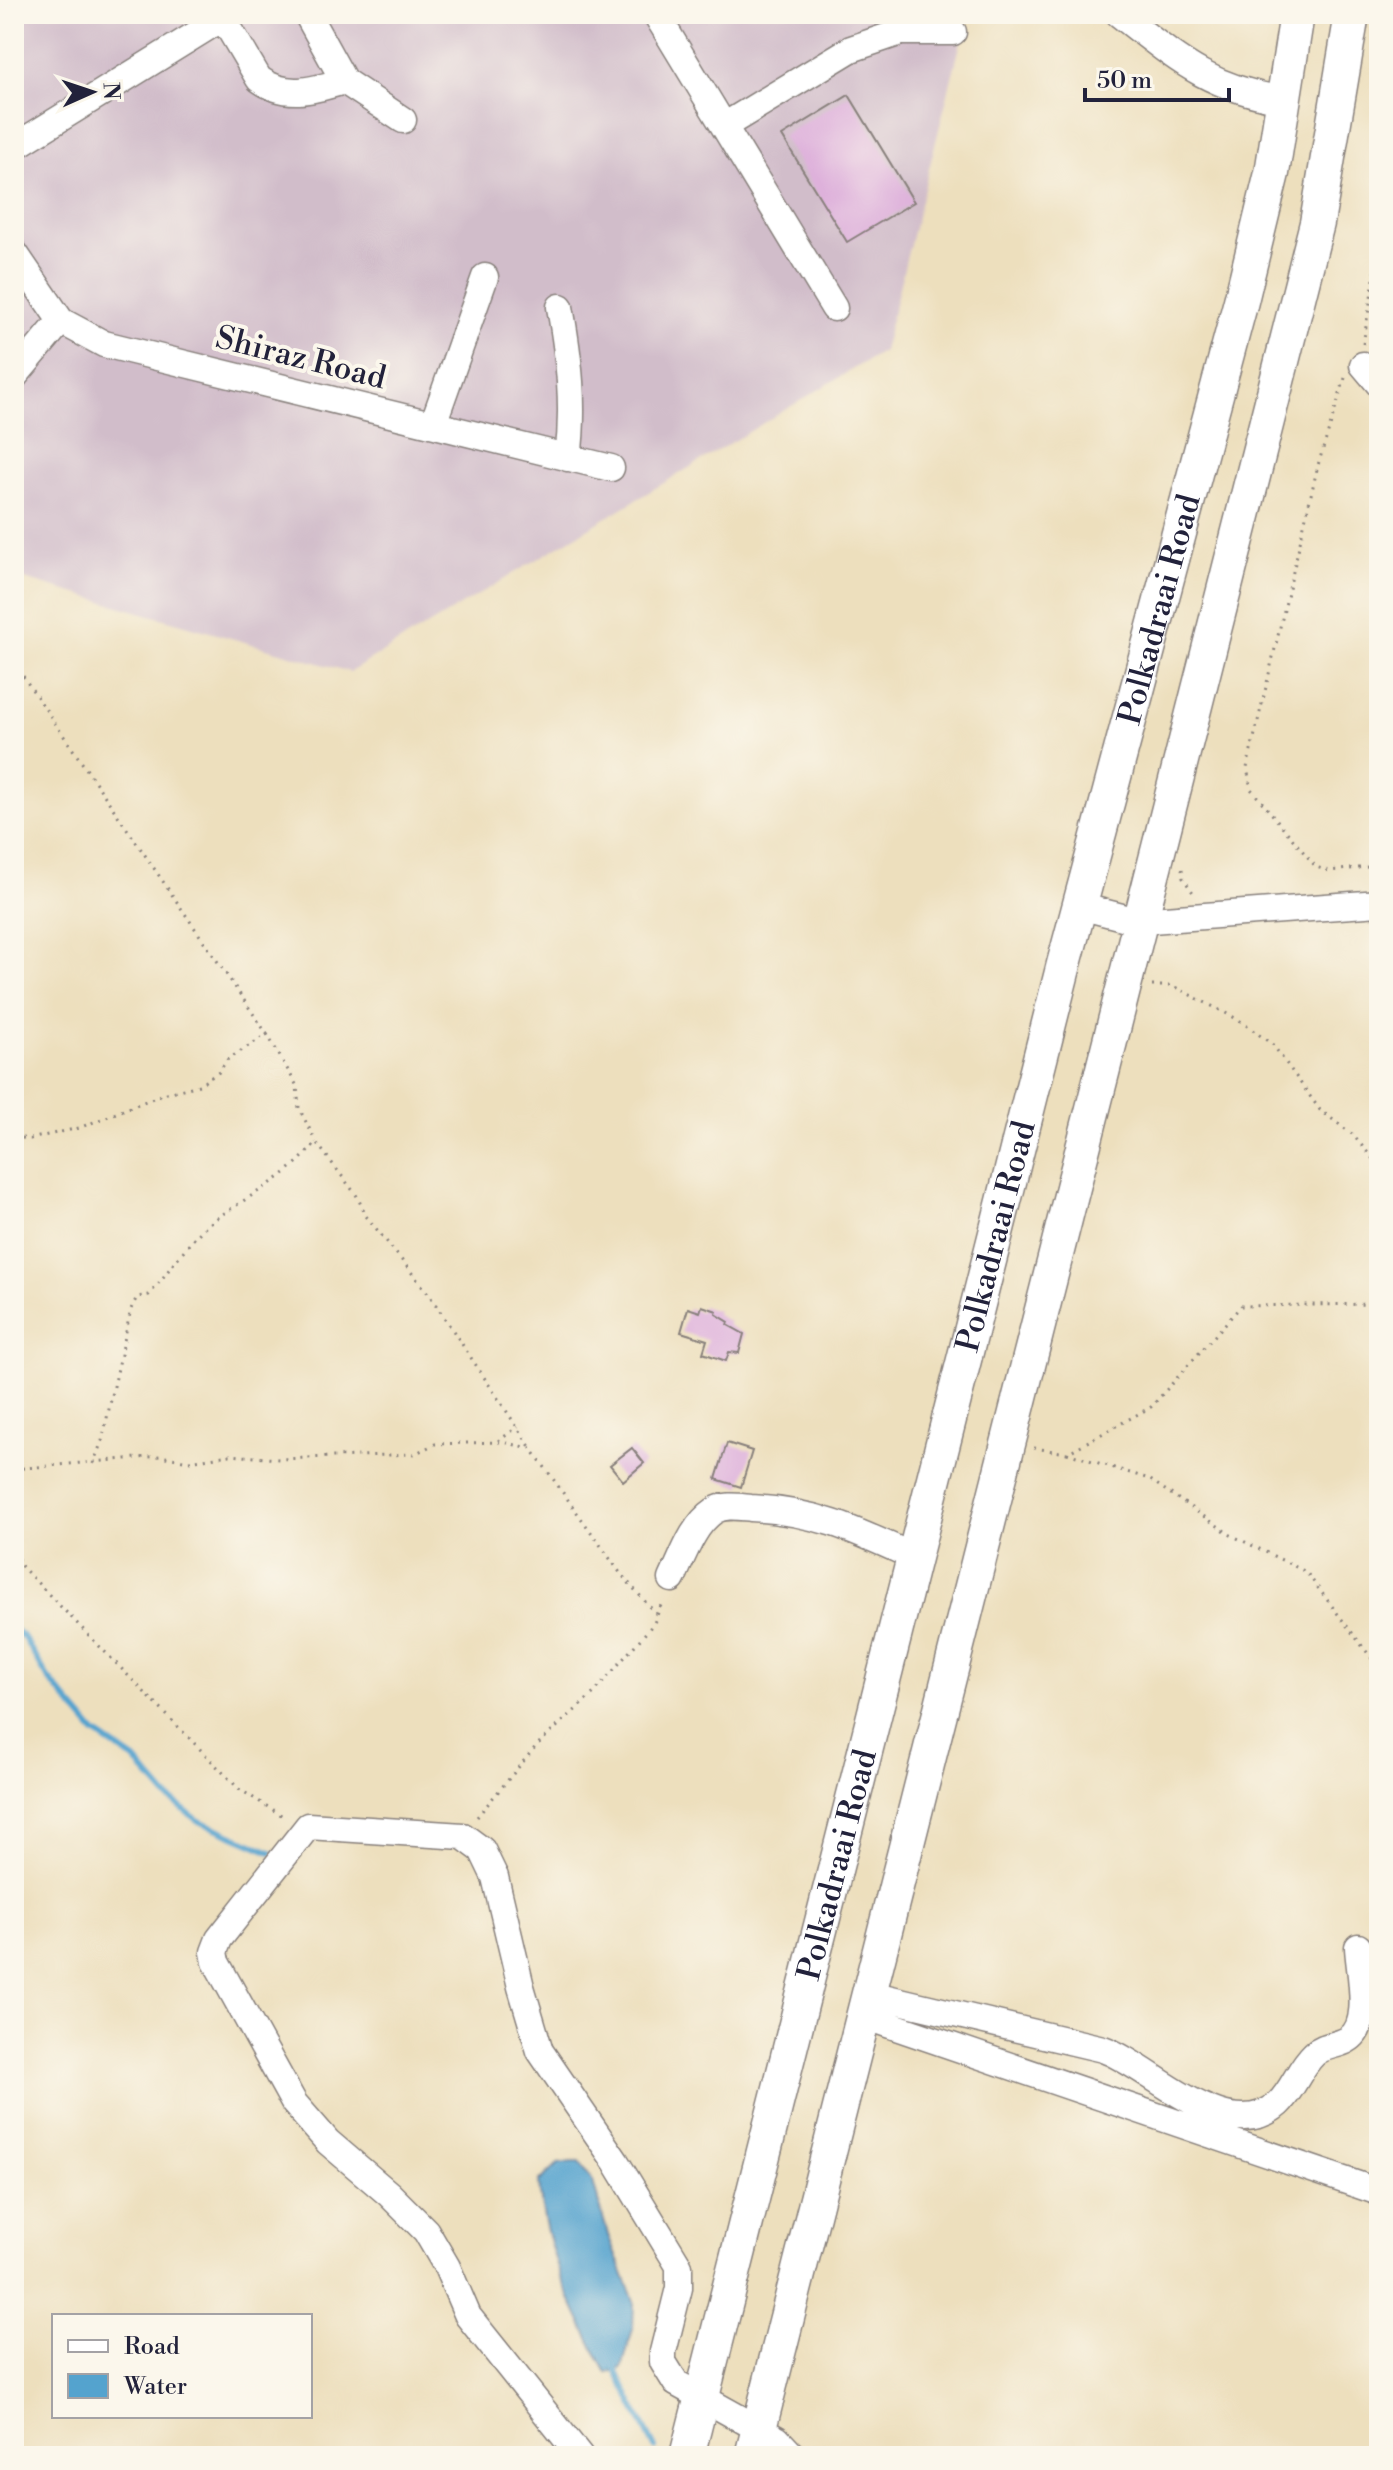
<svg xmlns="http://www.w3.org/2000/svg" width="1393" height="2470" font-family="'Libre Bodoni',serif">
  <rect width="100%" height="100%" fill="#fbf7ec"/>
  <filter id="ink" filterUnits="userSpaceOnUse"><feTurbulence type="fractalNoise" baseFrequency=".0125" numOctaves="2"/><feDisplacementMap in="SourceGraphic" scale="16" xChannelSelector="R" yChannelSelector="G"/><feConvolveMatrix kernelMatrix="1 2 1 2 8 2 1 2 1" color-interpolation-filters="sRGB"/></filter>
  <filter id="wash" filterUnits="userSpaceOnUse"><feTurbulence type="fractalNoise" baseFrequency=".006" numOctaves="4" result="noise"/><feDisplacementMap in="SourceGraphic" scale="32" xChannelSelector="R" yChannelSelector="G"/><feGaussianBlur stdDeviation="1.8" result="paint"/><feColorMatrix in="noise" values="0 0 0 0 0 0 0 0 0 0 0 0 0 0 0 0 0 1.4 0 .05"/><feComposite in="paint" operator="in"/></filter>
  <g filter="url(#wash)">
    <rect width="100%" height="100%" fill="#eddfbd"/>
    <path fill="#d1bdca" d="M14 14H968L883 351 350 672 14 576Z"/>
    <path fill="#54a3ce" stroke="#3b6284" stroke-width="2" d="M572 2162H580L593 2182 608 2235 634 2301 633 2328 622 2368 607 2373C575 2313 544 2251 539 2182L558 2164Z"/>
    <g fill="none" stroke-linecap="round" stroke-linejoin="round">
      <path stroke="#54a3ce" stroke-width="6" d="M14 1629 24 1638 48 1678 95 1733 135 1760 166 1796 197 1820 271 1852
        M616 2370 655 2448"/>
    </g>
    <g id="blocks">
      <path fill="#deb1db" d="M849 95 914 202 847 242 782 136Z
        M702 1306 717 1311 716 1314 729 1322 728 1325 744 1334 739 1353 729 1352 726 1361 703 1353 707 1340 681 1332 688 1308 700 1312Z
        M727 1443 752 1451 741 1487 716 1479Z
        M632 1448 644 1463 623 1481 610 1465Z"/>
    </g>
  </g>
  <g filter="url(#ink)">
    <use href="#blocks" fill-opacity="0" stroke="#88807c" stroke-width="2"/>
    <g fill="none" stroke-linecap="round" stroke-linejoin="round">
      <defs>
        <path id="minor" d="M307 14 344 81 403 120
          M656 14 834 308
          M1119 14C1177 59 1208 88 1284 100
          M223 18 259 79C286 99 314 90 344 81
          M724 126 851 49 901 32H953
          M14 147 229 14
          M14 252 61 321 104 344 611 468
          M560 307C569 358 575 405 568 458
          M1363 365 1379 384
          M14 377 61 321
          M433 424 485 277
          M1079 906 1138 921 1379 903
          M672 1579C683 1556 693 1525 714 1511 725 1504 739 1507 751 1508 819 1512 855 1530 916 1558
          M866 1993 1103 2049C1151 2066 1227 2149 1278 2104 1293 2090 1299 2068 1314 2054 1323 2045 1337 2046 1347 2040 1373 2026 1359 1972 1358 1947
          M861 2015 1379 2192
          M580 2456 468 2316 447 2267 426 2231 389 2194 328 2142 294 2103 216 1962 214 1952 219 1939 308 1826 463 1836 482 1850 495 1877 521 1987 540 2051 616 2162 679 2266V2288L663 2352V2362L676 2383 777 2439 793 2456"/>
        <g id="major">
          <path id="s1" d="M687 2456 1064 964 1241 301 1272 173 1297 14"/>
          <path d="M752 2456 1317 223 1352 14"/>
        </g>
      </defs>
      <use href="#minor" stroke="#88807c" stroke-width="29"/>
      <use href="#major" stroke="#88807c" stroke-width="37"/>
      <path stroke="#88807c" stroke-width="3" stroke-dasharray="2 6" stroke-linecap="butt" d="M1363 344 1379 250
        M1345 378 1318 465 1247 768 1251 789 1316 867 1329 871 1379 866
        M14 663 267 1034
        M1182 869 1183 878 1194 894
        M1152 986H1173L1239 1020 1273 1045 1320 1110 1352 1134 1379 1166
        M14 1137 30 1139 79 1128 163 1094 199 1085 219 1072 227 1060 267 1034 297 1086 299 1108 316 1142
        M498 1441 518 1427
        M1034 1448 1067 1453 1151 1407 1241 1306 1379 1304
        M1067 1453 1149 1479 1231 1535 1306 1572 1379 1668
        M93 1464 102 1441 131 1309 137 1297 149 1295C166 1275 189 1240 209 1224 246 1196 287 1180 316 1142L357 1196 366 1216 428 1293 531 1448
        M14 1469 160 1456 189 1461 230 1455 279 1459 414 1454 435 1444 501 1442 531 1448 621 1574 657 1615
        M14 1551 22 1567 239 1789 286 1818
        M477 1817 537 1745 594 1693 654 1623 663 1600"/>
      <use href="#minor" stroke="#fff" stroke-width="26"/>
      <use href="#major" stroke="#fff" stroke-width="34"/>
    </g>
  </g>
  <g text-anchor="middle" stroke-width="8" stroke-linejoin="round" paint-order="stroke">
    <g font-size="32" fill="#22223b" stroke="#fbf7ec">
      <text transform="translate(301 357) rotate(14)" y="11">Shiraz Road</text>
      <text dy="11" stroke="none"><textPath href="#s1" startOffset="1906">Polkadraai Road</textPath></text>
      <text dy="11" stroke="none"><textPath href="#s1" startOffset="1258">Polkadraai Road</textPath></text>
      <text dy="11" stroke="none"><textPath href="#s1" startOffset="610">Polkadraai Road</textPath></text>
    </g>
  </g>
  <rect width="1393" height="2470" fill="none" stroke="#fbf7ec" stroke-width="48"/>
  <rect x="52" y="2314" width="260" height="104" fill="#fbf7ec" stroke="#a4a2a5" stroke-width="2"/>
  <rect x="68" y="2340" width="40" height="12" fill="#ffffff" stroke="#a4a2a5" stroke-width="2"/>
  <text x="124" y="2354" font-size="24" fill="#22223b">Road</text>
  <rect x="68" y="2374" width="40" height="24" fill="#54a3ce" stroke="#a4a2a5" stroke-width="2"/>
  <text x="124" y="2394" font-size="24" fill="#22223b">Water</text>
  <g transform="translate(92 92) rotate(87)" stroke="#fbf7ec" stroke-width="6" paint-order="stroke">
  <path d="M0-6L14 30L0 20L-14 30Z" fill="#22223b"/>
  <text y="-12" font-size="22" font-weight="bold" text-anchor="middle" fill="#22223b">N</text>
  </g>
  <path d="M1085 88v12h144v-12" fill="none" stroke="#22223b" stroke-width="4"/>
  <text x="1097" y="88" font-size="24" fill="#22223b" stroke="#fbf7ec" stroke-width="6" paint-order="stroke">50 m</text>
</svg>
